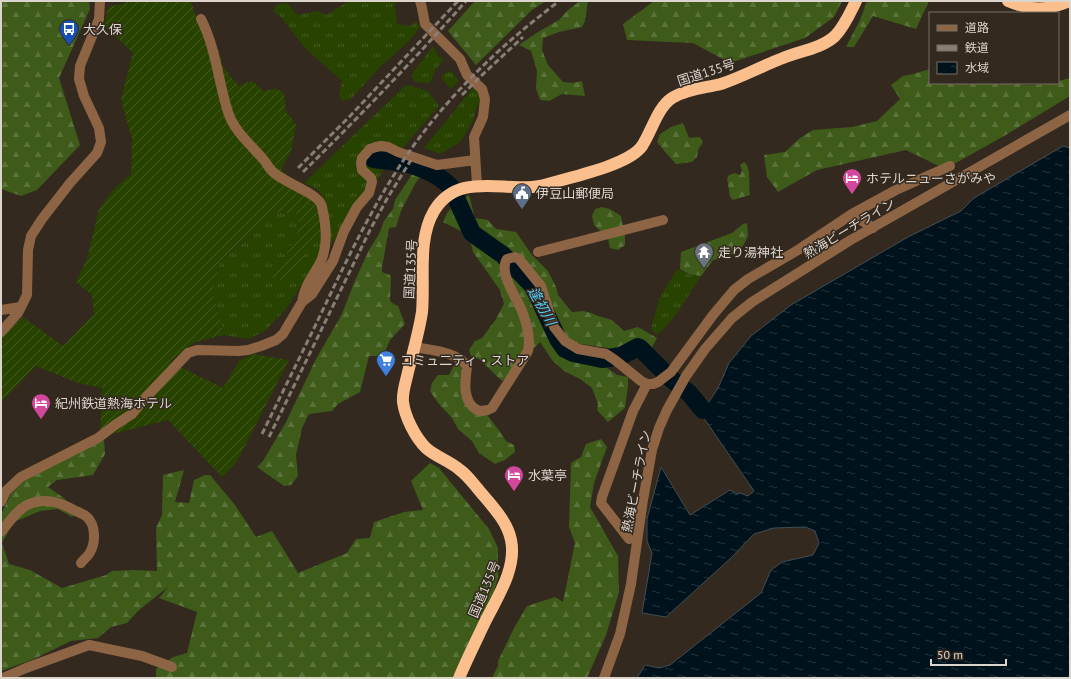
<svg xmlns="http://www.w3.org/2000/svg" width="1071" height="679" font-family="'PT Sans','Noto Sans JP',sans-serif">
  <defs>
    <pattern id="grass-tufts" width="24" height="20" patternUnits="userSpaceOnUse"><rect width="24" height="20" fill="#284200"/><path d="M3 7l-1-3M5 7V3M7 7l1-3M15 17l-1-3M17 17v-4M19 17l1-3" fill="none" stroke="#475c24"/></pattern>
    <pattern id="forest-firs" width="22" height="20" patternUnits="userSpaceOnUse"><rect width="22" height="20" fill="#3e5b1a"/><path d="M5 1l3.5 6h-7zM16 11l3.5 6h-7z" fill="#59723a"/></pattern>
    <pattern id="garden-furrows" width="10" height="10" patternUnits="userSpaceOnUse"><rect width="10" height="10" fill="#284200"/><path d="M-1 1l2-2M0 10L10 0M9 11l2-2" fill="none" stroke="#475c24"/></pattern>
    <pattern id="water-ripples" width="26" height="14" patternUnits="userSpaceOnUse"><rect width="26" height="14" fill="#00131d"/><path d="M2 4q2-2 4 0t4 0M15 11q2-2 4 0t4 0" fill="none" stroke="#25343d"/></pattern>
  </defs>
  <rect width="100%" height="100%" fill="#33291f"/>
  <path fill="url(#grass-tufts)" d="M349 1H396L395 6 397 24 411 26 416 21 420 27 410 40 379 68 351 99 342 101 339 95 342 81 305 48 280 16 273 11 276 5 283 3 288 4 297 15 318 11 327 15Z
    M433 46 439 57 445 59C437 66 434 73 430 83L415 82 411 75Z
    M451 71 459 81 451 89 441 78 443 74Z
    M406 85 428 91 439 106 386 167 331 244C327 228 330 199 316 189 313 186 308 185 304 183Z
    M473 88 478 92 480 99 475 113 473 121 460 142 440 154 424 148Z
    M270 212 298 214 299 229 285 257 273 269V278L324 229 319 258 286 309 266 330 249 339 224 335 212 292 220 263 239 245 257 230Z
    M677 269 689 274 701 276C686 297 678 318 657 335L651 329 659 299Z"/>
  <path fill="url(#forest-firs)" d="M1 1H89L90 9 59 78 80 145 37 190 21 196 1 189Z
    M475 1H546L532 10 476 65 448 31Z
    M580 1H588L585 21 582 27 559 32 543 38 542 50 548 65 563 82 572 83 582 81 585 96 562 94 549 101 540 100 536 88 537 71 531 51 519 45 538 32 559 20 568 10Z
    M654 1H842L834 17 805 38 730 63 693 43 627 40 623 24Z
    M867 1H929L916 29 873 16 854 47H846L860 20Z
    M930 69V83H1016C1030 88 1044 83 1058 83V81L1070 78V96L1004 136 945 169 906 150 817 170 778 192 767 177 764 155 785 152 800 138 813 130 852 127 877 121 900 99 891 85 903 76 913 74Z
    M683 123 689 138 700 137 703 142 698 150 697 157 692 162 676 164 666 153 657 142 660 134 671 127Z
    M744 162C752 168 748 185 750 195L733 200 730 197 727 178 729 175 735 173 740 175 742 170 740 165Z
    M415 170H422L423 174 420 177 415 184 401 211 396 227 389 228 382 268V272L390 275 391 278 390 300 392 303 398 306 405 324 390 340 383 356H369L360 392 338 404 332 411 309 414 302 428 296 455 298 476 291 485 284 486 257 467 263 461 286 422 316 359 342 314 354 283 368 252 380 232 384 221 393 209 395 200Z
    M469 195 475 218 488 220 496 229 516 232 532 255 548 271 556 287 558 295 572 312 583 311 591 313 598 316 612 320 624 331 638 327 657 338 650 351 634 356 608 348 555 340 589 355 617 375 628 377V386L625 408 608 422 597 410 598 404 592 388 580 379 564 371 552 360 540 342 502 381 479 359 471 356 469 350 475 341 482 338 496 319 504 304 500 290 473 252 469 235 443 222C448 208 456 203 469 195Z
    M602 207 610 209 621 216 625 236V245L618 250 610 248 608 238 594 225 592 216 595 209Z
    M747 223 748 236 743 246 728 257 713 260 701 276 689 274 680 269 681 252 732 233 743 224Z
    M455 363H458L463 371V397L487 415 498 429 506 441 514 445 515 452 505 460 495 464 479 453 472 441 458 429 452 418 438 403 430 391 432 383 438 375H449Z
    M601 439 607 447 594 483 590 507 618 556 619 592 606 635 587 678H492L498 666V661L514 628 527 606 555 597 563 602 575 543 569 527 571 463 581 457 586 444Z
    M104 440 105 454 93 475 57 480 48 487 64 498 77 513 72 517 58 509 40 511 14 522 2 543 9 564 30 570 62 588 106 575 112 571 134 570 157 571 156 528 162 515 163 475 184 470 175 502 189 503 194 480 205 475H210L235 505 256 537 272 531 298 573 347 553 356 539 370 538 374 522 404 512 423 510 411 481 430 463 439 468 489 529 498 548V578L493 594 452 678H156V669L173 657 187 653 197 612 159 598 168 587 139 610 127 623 111 627 98 638 71 641 34 659 1 671V514L11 494 24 481Z"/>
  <path fill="url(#garden-furrows)" d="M133 1H191L195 14 219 51 223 67 239 86 251 81C262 86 259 95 275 88L284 93 286 111 296 125 291 151 281 169 321 209 324 229 286 281 273 278V269L285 257 299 229 298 214 270 212 257 230 238 245 220 263 212 292 224 335 195 342 170 362 223 388 239 361 253 354 289 360 236 463 222 477 168 420 100 437 102 388 78 383 36 366 1 402V338L23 317 63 346 94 314 92 295 76 282 87 259 99 209 113 190 131 174 132 139 127 122 121 99 133 53 104 26 108 7Z"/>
  <path fill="url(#water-ripples)" stroke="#424d52" d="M1063 146 1070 148V678H637L645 665 659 668 670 665 761 593 771 570 782 562 813 555 819 543 815 531 805 527 774 528 754 534 732 557 666 617 642 613 652 553 647 541V519L661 467 690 515 730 490 737 494 740 493 748 496 754 491 701 414 718 388 729 363 751 336 791 305 908 237 961 211 974 198Z"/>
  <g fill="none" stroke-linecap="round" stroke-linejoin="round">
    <path stroke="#00131d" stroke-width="18" d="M371 158C377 161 385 160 392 161 413 164 436 172 451 187L472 233 503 255 533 286 558 339 565 349 573 353 602 359 621 356 638 347 640 348 670 378 689 393 703 410"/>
    <path stroke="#8e6544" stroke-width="10" d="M420 1 422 8 425 24 460 59 467 75 482 89 485 99 483 117 474 137 477 185
      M201 19C216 48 218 81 228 112 234 131 250 144 263 159 266 162 268 167 272 171 283 183 320 193 322 207 326 224 328 245 321 261 314 275 304 286 302 302
      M852 214 873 228
      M538 252 663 220
      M1 310 21 307
      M1 332 18 313 27 295 28 250 31 236 42 219 70 183 97 153 101 142 99 128 84 96 79 79 80 66 99 19 100 1
      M414 347C429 350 460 352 467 367 465 381 462 402 477 410 483 412 487 411 492 408L528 351C531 338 527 324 522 311 517 298 498 273 507 259L515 257 519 259 541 286 554 327 565 341 578 349 606 354 615 360 641 381 647 384H653L658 382 671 372 713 315 734 290 748 279 798 250 852 214 896 190 950 166
      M1 502 6 491 21 477 98 438 115 425 132 414 146 397 188 353 197 350 239 351 248 350 261 346 276 340 283 334 302 302 312 294 333 261 344 231 357 207 369 193 372 182 371 178 362 170 361 163 362 158 370 149 376 147 381 146 388 147 398 152 437 165 475 160
      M1 532C9 522 16 511 27 505 44 497 60 502 76 511 80 513 84 514 87 517 96 525 96 544 89 554 87 557 83 560 81 563
      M629 539 601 503 602 497 633 411 647 384
      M3 678 26 668 89 645 142 656 172 667
      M604 678 620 634 631 584 643 500 652 450 659 428 667 410 686 376 705 349 732 318 752 302 849 241 1070 115"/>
    <path stroke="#fbbf8e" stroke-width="12" d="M1008 1C1032 11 1046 11 1070 1
      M459 678C467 659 476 641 485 622 497 598 517 568 511 540 507 520 490 504 478 489 472 482 467 475 460 470 450 461 436 457 426 448 415 437 405 417 403 402 402 392 406 382 408 372 413 352 419 332 422 312 425 279 417 240 434 211 460 168 510 196 548 184 571 177 629 165 642 146 652 131 657 108 672 98 686 89 705 88 721 84 742 77 762 66 783 58 799 51 821 49 835 36 844 27 850 13 856 1"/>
    <path stroke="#877e76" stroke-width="3" stroke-dasharray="6 3" stroke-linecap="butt" d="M462 95 481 76 523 37
      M298 168 351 115 458 1
      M303 172C359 117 414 60 466 1
      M262 434C285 387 308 341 330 295 351 251 373 207 399 167 441 102 497 48 558 2
      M269 437 371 228 388 197 411 160"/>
  </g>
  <defs>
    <symbol id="bus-pin" viewBox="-11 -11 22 30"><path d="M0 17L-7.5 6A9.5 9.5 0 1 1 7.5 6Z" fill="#1a4fb4" stroke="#33291f"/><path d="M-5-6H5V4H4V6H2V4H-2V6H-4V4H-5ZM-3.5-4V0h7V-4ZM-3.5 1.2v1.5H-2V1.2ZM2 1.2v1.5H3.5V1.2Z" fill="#fff"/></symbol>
    <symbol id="hotel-pin" viewBox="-11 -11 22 30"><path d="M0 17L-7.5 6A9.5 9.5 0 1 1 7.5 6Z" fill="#d1479c" stroke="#33291f"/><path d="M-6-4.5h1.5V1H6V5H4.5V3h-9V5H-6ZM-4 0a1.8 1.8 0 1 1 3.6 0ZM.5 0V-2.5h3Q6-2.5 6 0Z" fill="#fff"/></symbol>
    <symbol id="civic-pin" viewBox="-11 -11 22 30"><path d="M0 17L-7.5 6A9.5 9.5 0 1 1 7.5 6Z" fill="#5c6f8a" stroke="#33291f"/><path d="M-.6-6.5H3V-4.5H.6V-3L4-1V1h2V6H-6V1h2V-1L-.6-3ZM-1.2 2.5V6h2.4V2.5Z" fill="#fff"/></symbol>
    <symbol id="temple-pin" viewBox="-11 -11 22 30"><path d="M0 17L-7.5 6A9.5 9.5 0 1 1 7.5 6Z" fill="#6b7280" stroke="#33291f"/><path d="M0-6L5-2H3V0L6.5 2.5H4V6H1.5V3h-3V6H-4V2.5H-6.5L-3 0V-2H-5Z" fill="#fff"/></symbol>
    <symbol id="supermarket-pin" viewBox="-11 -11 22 30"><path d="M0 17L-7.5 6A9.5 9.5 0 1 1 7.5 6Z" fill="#3f7fe0" stroke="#33291f"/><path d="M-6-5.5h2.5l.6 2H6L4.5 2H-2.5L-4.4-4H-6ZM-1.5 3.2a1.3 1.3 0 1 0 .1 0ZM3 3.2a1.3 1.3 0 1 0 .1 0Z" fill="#fff"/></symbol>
  </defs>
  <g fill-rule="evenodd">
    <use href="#bus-pin" x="58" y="18" width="22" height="30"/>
    <use href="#hotel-pin" x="841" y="167" width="22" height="30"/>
    <use href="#civic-pin" x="511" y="182" width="22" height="30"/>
    <use href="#temple-pin" x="693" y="241" width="22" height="30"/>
    <use href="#supermarket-pin" x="375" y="349" width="22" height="30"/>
    <use href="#hotel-pin" x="30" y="392" width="22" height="30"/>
    <use href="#hotel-pin" x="503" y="464" width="22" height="30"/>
  </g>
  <g text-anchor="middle" stroke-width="3" stroke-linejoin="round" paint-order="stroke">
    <g font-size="13" fill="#dcd5ce" stroke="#33291f" text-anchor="start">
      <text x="83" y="34">大久保</text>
      <text x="866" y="183">ホテルニューさがみや</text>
      <text x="536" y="198">伊豆山郵便局</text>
      <text x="718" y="257">走り湯神社</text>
      <text x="400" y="365">コミュ二ティ・ストア</text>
      <text x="55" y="408">紀州鉄道熱海ホテル</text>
      <text x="528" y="480">水葉亭</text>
    </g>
    <g font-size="13" fill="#dcd5ce" stroke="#33291f">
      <text transform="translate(706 72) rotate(-18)" y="5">国道135号</text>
      <text transform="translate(849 228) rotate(-31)" y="5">熱海ビーチライン</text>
      <text transform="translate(410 269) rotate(-87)" y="5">国道135号</text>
      <text transform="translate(636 481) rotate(-79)" y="5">熱海ビーチライン</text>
      <text transform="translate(484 589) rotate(-67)" y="5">国道135号</text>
    </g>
    <g font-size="14" font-style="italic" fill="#53cdfe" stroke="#33291f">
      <text transform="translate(542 306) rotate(61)" y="5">逢初川</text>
    </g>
  </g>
  <rect width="1071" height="679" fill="none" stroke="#dcd5ce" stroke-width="4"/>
  <rect x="929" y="12" width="130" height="72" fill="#33291f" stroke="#776e65"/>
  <rect x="937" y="25" width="20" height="6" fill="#8e6544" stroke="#776e65"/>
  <text x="965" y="32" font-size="12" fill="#dcd5ce">道路</text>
  <rect x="937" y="45" width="20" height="6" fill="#877e76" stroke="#776e65"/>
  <text x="965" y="52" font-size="12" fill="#dcd5ce">鉄道</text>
  <rect x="937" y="62" width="20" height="12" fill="url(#water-ripples)" stroke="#776e65"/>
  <text x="965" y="72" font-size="12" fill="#dcd5ce">水域</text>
  <path d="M931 659v6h75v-6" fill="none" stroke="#dcd5ce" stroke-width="2"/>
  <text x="937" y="659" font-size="12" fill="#dcd5ce" stroke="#33291f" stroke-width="3" paint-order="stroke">50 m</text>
</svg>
